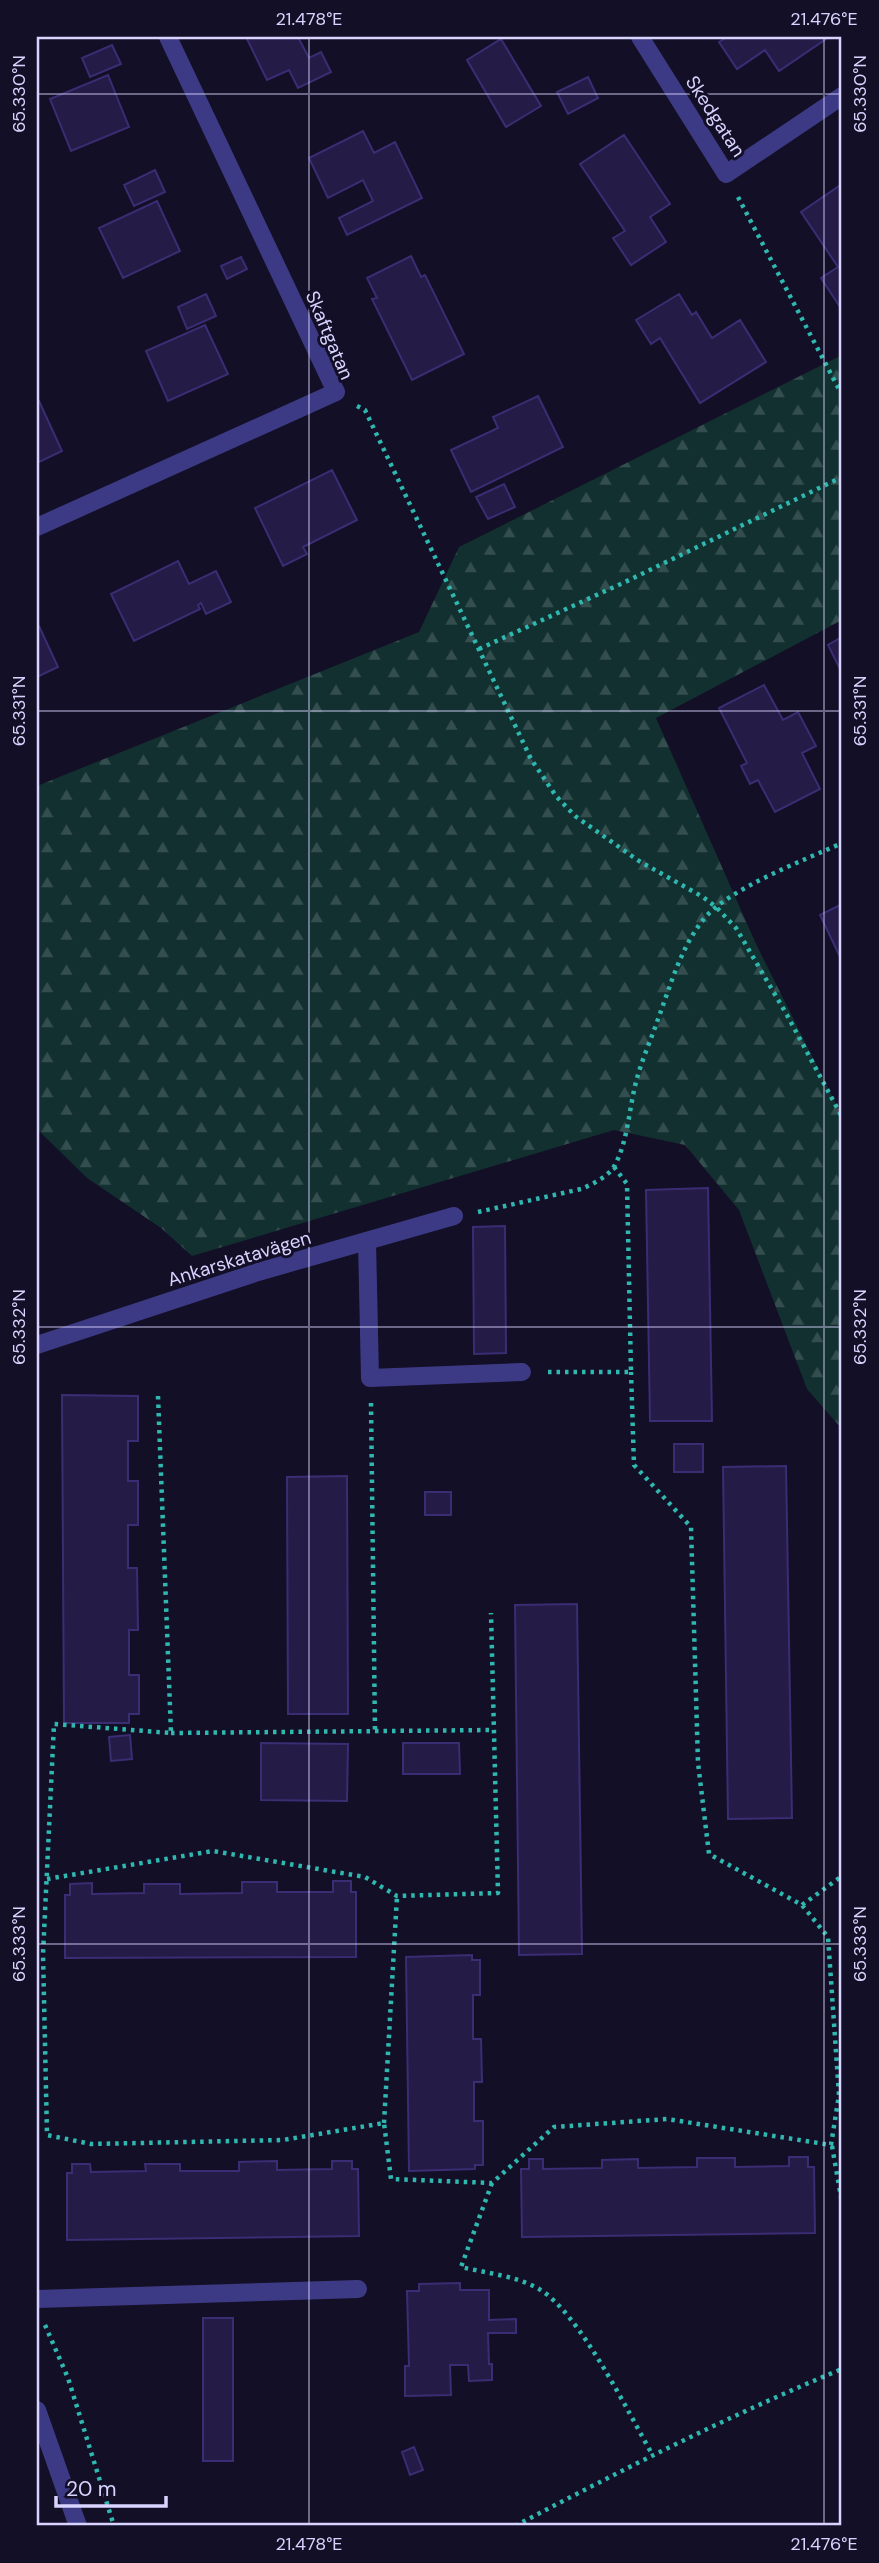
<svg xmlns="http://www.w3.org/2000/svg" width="879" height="2563" font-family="'DM Sans',sans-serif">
  <defs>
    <pattern id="forest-firs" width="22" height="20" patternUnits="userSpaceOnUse" patternTransform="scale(1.75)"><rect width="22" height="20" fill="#12302f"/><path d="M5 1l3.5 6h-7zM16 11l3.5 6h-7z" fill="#344d4e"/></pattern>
  </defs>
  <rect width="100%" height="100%" fill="#130f26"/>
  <path fill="url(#forest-firs)" d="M842 355V620L656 718 756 944 842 1116V1429L807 1389 739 1210 685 1145 614 1130 192 1256 161 1228 87 1178 37 1129V786L419 632 459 547Z"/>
  <path fill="#241b47" stroke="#3b2d73" stroke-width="2" d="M246 37H298L309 58 321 52 331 72 298 88 289 70 267 80Z
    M728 37H829L779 71 765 50 737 69 719 42Z
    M501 39 541 106 506 127 467 60Z
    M112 45 121 64 90 77 82 58Z
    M108 75 129 127 71 151 50 99Z
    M588 77 598 98 568 114 557 92Z
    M363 131 374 153 395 142 422 198 347 235 339 218 373 201 363 180 328 198 309 158Z
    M624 135 670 204 650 217 666 242 631 265 613 238 625 231 580 164Z
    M155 170 165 192 134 206 124 185Z
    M842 184V306L840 307 821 278 838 267 801 212Z
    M157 201 180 251 123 278 99 228Z
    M411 256 421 277 425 275 464 354 412 380 372 299 377 298 367 278Z
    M241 257 247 269 227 279 221 266Z
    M206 294 216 316 187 329 178 307Z
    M679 294 692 315 696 312 712 338 740 320 766 362 700 403 660 338 651 344 636 320Z
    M205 325 228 374 168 401 146 351Z
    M538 396 563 447 471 492 451 450 498 428 493 417Z
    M39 401 62 451 37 463V402Z
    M332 470 357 520 303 547 307 554 283 566 255 508Z
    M504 484 515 507 488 519 476 497Z
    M178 561 189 584 216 571 231 602 206 614 201 603 198 605 200 609 134 641 111 594Z
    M39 626 58 667 37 677V627Z
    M842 637V673L828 645Z
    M764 685 783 720 798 712 816 746 802 753 820 789 775 812 758 780 750 784 741 766 747 763 719 708Z
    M842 904V961L820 915Z
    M708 1188 712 1421H650L646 1190Z
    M505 1226 506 1353 474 1354 473 1227Z
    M62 1395 138 1396V1441H128V1481H138V1525H128V1568H137L138 1630H129V1675H139V1714H129V1723H64Z
    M674 1444H703V1472H674Z
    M786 1466 792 1818 728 1819 723 1467Z
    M347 1476 348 1714H288L287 1477Z
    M425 1492H451V1515H425Z
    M577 1604 582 1954 519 1955 515 1605Z
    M130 1735 132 1759 111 1761 109 1737Z
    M261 1743 348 1744 347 1801 261 1800Z
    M403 1743H459L460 1774H403Z
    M333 1881H351V1892H356V1957L65 1958V1895H70V1884L92 1883V1894L144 1893V1884H180V1894L242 1893V1882H277V1892H333Z
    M472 1955V1960H480V1995H473V2039H481L482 2082H474V2121H483V2165H475V2169L409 2171 406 1957Z
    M789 2157H808V2167H814L815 2233 522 2237 521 2169H529V2159H543V2169L602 2168V2160L638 2159V2168L697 2167V2158H735V2167L789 2166Z
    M277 2161V2170L332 2169V2161H352V2169H358L359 2236 67 2240V2173H72V2164H90L91 2172 146 2171 145 2164H180V2171H239V2162Z
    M460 2283V2290H489V2320L516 2319V2333H488L489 2364H492V2380L469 2381 468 2365H450L451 2395 405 2396V2366H409L407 2291H419V2284Z
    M203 2318H233V2461H203Z
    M414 2447 423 2470 410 2475 402 2452Z"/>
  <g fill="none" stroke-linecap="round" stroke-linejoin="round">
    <path stroke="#2fb8b0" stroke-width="4.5" stroke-dasharray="3.5 5" stroke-linecap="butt" d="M738 197 842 395
      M357 406 365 410 531 759 556 796 575 816 639 861 703 897 716 907 736 928 787 1015 842 1117
      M479 649 625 582 842 477
      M478 1212 581 1189C593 1184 608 1177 615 1165 628 1140 629 1109 636 1082 641 1062 650 1042 657 1022 670 987 680 949 703 920 727 889 805 860 842 843
      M548 1372H631L627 1184 614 1167
      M158 1396 171 1733 54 1724 43 1954 47 2135 91 2144 283 2140 384 2123 391 2179 492 2183 554 2127 667 2119 831 2145 839 2095 828 1937 802 1905 709 1854 698 1763 691 1527 634 1465 631 1372
      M371 1403 375 1732
      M171 1733 493 1730
      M47 1879 213 1851 365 1877 397 1896 498 1893 491 1613
      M802 1905 842 1876
      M384 2123 397 1896
      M832 2146 842 2203
      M492 2183 461 2267C486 2273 517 2276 539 2289 579 2312 628 2412 652 2454
      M45 2325 68 2378 114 2526
      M515 2526C622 2470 730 2415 842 2369"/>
    <path stroke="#3d3a85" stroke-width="18" d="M367 1241 370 1378 522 1372
      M37 2299 358 2289"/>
    <path stroke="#3d3a85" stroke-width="18" d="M640 37 726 174 842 96
      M37 527 336 392 168 37
      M37 1345 258 1272 454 1216
      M37 2410 78 2526"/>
  </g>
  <path fill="none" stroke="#d9d4ff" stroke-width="2" stroke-opacity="0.45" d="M309 37V2526M824 37V2526M37 94H842M37 711H842M37 1327H842M37 1944H842"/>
  <g text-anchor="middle" stroke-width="6" stroke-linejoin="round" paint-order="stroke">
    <g font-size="19" fill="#d9d4ff" stroke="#130f26">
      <text transform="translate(716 116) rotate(57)" y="7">Skedgatan</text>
      <text transform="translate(330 335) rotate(67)" y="7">Skaftgatan</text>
      <text transform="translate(239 1258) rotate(-17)" y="7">Ankarskatavägen</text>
    </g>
  </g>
  <rect width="879" height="2563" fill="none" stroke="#130f26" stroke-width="77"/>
  <path d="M56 2496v10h110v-10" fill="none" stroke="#d9d4ff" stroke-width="3.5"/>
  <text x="66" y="2496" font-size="21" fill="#d9d4ff" stroke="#130f26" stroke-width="5" paint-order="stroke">20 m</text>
  <rect x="38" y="38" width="802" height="2486" fill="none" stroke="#d9d4ff" stroke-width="2.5"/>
  <g font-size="18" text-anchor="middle" fill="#d9d4ff">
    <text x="309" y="25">21.478°E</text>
    <text x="824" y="25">21.476°E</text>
    <text transform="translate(860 94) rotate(-90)" y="6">65.330°N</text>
    <text transform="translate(19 94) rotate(-90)" y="6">65.330°N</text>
    <text transform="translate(860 711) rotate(-90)" y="6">65.331°N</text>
    <text transform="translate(19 711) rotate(-90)" y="6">65.331°N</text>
    <text transform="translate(19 1327) rotate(-90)" y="6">65.332°N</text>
    <text transform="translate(860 1327) rotate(-90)" y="6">65.332°N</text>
    <text transform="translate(19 1944) rotate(-90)" y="6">65.333°N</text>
    <text transform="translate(860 1944) rotate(-90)" y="6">65.333°N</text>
    <text x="309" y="2550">21.478°E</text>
    <text x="824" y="2550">21.476°E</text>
  </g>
</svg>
